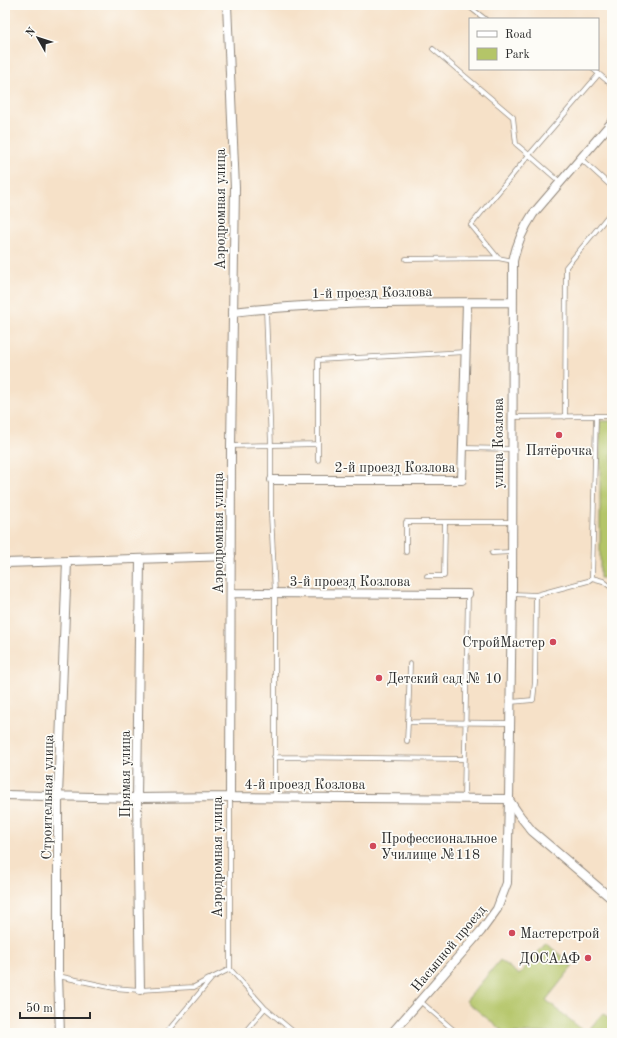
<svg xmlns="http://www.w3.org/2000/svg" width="617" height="1038" font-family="'Old Standard TT',serif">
  <rect width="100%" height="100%" fill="#fdfcf7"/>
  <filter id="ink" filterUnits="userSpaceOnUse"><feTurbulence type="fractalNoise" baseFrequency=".025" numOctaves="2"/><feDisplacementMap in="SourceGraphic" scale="8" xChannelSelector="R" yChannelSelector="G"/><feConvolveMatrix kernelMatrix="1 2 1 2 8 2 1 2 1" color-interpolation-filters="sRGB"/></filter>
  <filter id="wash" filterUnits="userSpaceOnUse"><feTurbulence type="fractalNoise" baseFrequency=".012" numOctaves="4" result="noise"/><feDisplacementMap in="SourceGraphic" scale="16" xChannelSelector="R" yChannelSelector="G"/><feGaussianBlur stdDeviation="0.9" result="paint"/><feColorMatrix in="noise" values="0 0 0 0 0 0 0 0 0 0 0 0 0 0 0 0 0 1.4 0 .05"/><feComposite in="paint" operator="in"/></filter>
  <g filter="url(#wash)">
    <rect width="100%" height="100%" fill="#f6e1c8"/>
    <path fill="#b4c568" stroke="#70784a" d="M600 421H612V578H600Z
      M546 943 573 966 546 1000 586 1033H505L466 1001 500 960 519 975Z
      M603 1013 612 1021V1033H586Z"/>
  </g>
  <g filter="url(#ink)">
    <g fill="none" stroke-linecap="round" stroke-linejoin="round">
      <defs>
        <path id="service" d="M467 5 485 19
          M433 49 513 117 516 144 529 155 471 225 498 258
          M593 69 612 85
          M581 159 612 187
          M560 182 529 155 599 74
          M406 259 498 258 513 261
          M266 309 271 446V514L275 593V797
          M596 416H612
          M565 417 566 267 612 211
          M231 446 318 444
          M463 448 511 449
          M318 460V360L466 352
          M406 552V522H511
          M492 553 511 552
          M427 576H444L445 522
          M592 578 603 581 612 588
          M512 594 536 595 588 581 592 578 596 416 512 417
          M410 664 408 722 510 723
          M511 702 533 700 535 682 536 595
          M407 741 408 722
          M274 757 465 759
          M464 798 468 594
          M230 969 265 1008 295 1033
          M58 976 114 988 140 990 194 987 209 979
          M420 1001 457 1033
          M166 1033 212 978 230 969V797
          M244 1033 265 1008"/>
        <path id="minor" d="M227 5 235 188 231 446 230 797
          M233 312C325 301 419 303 512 302
          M272 480H462L467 303
          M5 563 231 556
          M231 593 468 594
          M5 795 137 798 230 797 509 799
          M509 800 520 816 532 831 612 899
          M140 990 137 798 140 559
          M60 1033 58 976V796L67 561
          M392 1033 481 931 497 909 507 883 509 799 512 594 513 261C517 243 523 229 533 214L612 122"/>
      </defs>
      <use href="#service" stroke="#90867a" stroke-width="5.5"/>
      <use href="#minor" stroke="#90867a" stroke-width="10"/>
      <use href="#service" stroke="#fff" stroke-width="4"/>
      <use href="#minor" stroke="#fff" stroke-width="8"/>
    </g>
  </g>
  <g fill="#d1495b" stroke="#fdfcf7" stroke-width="1.5">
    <circle cx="559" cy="435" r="4"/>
    <circle cx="553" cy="642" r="4"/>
    <circle cx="379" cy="678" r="4"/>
    <circle cx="373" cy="846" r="4"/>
    <circle cx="512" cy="933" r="4"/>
    <circle cx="588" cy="958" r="4"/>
  </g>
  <g text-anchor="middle" stroke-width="3.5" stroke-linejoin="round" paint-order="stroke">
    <g font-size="14" fill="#2b2b2b" stroke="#fdfcf7">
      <text transform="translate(220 209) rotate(-90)" y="5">Аэродромная улица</text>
      <text transform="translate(372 292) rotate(-1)" y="5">1-й проезд Козлова</text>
      <text transform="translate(498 443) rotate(-90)" y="5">улица Козлова</text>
      <text x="395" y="472">2-й проезд Козлова</text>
      <text transform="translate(218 533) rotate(-90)" y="5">Аэродромная улица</text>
      <text x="350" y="586">3-й проезд Козлова</text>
      <text transform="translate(125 774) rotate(-90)" y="5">Прямая улица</text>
      <text x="305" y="789">4-й проезд Козлова</text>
      <text transform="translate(47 797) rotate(-89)" y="5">Строительная улица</text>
      <text transform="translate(217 857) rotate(-90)" y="5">Аэродромная улица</text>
      <text transform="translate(448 948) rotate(-50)" y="5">Насыпной проезд</text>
    </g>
    <g font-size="14" fill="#2b2b2b" stroke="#fdfcf7" text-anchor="start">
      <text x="559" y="455" text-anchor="middle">Пятёрочка</text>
      <text x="545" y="647" text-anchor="end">СтройМастер</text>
      <text x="387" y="683">Детский сад № 10</text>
      <text x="381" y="843">Профессиональное<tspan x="381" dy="16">Училище №118</tspan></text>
      <text x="520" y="938">Мастерстрой</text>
      <text x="580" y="963" text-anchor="end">ДОСААФ</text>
    </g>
  </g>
  <rect width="617" height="1038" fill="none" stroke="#fdfcf7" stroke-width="20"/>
  <rect x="469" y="18" width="130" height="52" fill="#fdfcf7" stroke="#a9a8a5"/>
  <rect x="477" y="31" width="20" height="6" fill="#ffffff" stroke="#a9a8a5"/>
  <text x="505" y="38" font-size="12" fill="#2b2b2b">Road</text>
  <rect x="477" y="48" width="20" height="12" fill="#b4c568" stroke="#a9a8a5"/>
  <text x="505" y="58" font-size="12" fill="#2b2b2b">Park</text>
  <g transform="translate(38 38) rotate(309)" stroke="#fdfcf7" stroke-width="3" paint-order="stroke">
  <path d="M0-3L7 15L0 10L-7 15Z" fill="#2b2b2b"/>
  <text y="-6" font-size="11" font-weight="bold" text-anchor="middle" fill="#2b2b2b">N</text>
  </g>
  <path d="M20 1012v6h70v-6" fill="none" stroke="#2b2b2b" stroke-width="2"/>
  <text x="26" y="1012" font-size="12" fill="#2b2b2b" stroke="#fdfcf7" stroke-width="3" paint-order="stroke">50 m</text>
</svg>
